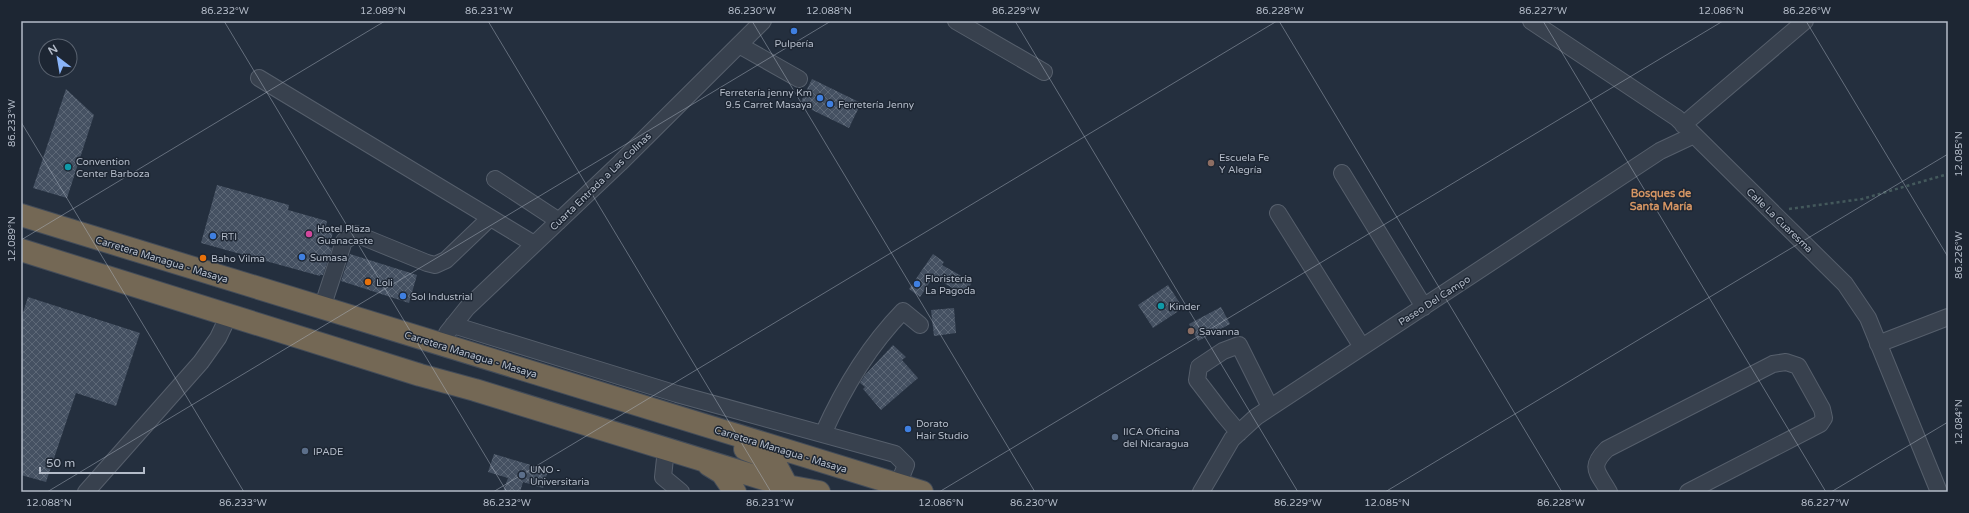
<svg xmlns="http://www.w3.org/2000/svg" width="1969" height="513" font-family="'Varela Round',sans-serif">
  <defs>
    <pattern id="building-cross-hatch" width="8" height="8" patternUnits="userSpaceOnUse"><rect width="8" height="8" fill="#455162"/><path d="M0 0l8 8M0 8l8-8" fill="none" stroke="#5d6877"/></pattern>
  </defs>
  <rect width="100%" height="100%" fill="#242f3e"/>
  <path fill="url(#building-cross-hatch)" d="M812 79 861 103 849 128 800 104Z
    M66 89 94 115 67 198 33 188Z
    M217 185 289 205 288 210 327 221 326 226 334 228 329 247 332 248 323 275H320V276L201 243Z
    M350 254 417 275 409 303 341 281Z
    M933 254 944 262 942 265 972 282 965 295 933 277 920 297 909 289Z
    M1168 285 1183 308 1153 328 1138 305Z
    M28 297 140 333 116 406 76 393 46 482 21 475V319Z
    M1221 307 1230 324 1198 341 1189 324Z
    M954 308 956 333 934 336 931 310Z
    M893 345 906 357 902 360 918 378 881 410 863 389 865 387 860 383 865 375Z
    M494 454 548 470 543 488 523 482 520 492H503L508 478 488 472Z"/>
  <g fill="none" stroke-linecap="round" stroke-linejoin="round">
    <defs>
      <path id="minor" d="M956 21 1044 72
        M1531 21 1677 118 1845 284 1868 318 1939 492
        M739 45 799 79
        M259 78 534 244
        M1683 125 1805 21
        M1342 173 1424 307
        M495 179 559 221
        M1278 213 1362 347
        M322 308 344 241 356 234 427 263 435 265 446 260 490 218
        M453 325 677 394 895 454 906 465 898 485
        M447 333 467 308 620 163 763 21
        M1878 344 1948 317
        M1239 433 1223 414 1197 380 1199 367 1223 351 1239 345 1270 407
        M823 434C843 389 868 347 903 311L920 325
        M666 449 663 477 681 492
        M86 492 201 362 218 338 229 315
        M1201 492 1232 439 1256 417 1660 151 1694 135
        M1609 492C1598 472 1588 468 1607 449L1773 364 1786 362 1798 366 1822 409 1824 418 1820 424 1688 492"/>
      <path id="highway" d="M21 215 922 492
        M21 250 420 375 475 390 787 486 819 492
        M745 449 758 454 776 465 787 486
        M709 465 722 473 735 492"/>
    </defs>
    <use href="#minor" stroke="#565f6c" stroke-width="18"/>
    <use href="#highway" stroke="#434c59" stroke-width="24"/>
    <path stroke="#44595c" stroke-width="2.5" stroke-dasharray="3 3" stroke-linecap="butt" d="M1789 209 1862 199 1948 174"/>
    <use href="#minor" stroke="#38414e" stroke-width="16"/>
    <use href="#highway" stroke="#746855" stroke-width="22"/>
  </g>
  <path fill="none" stroke="#b4bcc9" stroke-width="1" stroke-opacity="0.45" d="M224 21 507 492M488 21 771 492M752 21 1035 492M1015 21 1298 492M1279 21 1562 492M1543 21 1826 492M1806 21 1948 257M21 122 244 492M21 240 385 21M47 492 831 21M493 492 1277 21M939 492 1723 21M1385 492 1948 154M1831 492 1948 422"/>
  <g fill="#3f7fe0" stroke="#1d2633" stroke-width="1.5">
    <circle cx="794" cy="31" r="4"/>
    <circle cx="820" cy="98" r="4"/>
    <circle cx="830" cy="104" r="4"/>
    <circle cx="213" cy="236" r="4"/>
    <circle cx="302" cy="257" r="4"/>
    <circle cx="917" cy="284" r="4"/>
    <circle cx="403" cy="296" r="4"/>
    <circle cx="908" cy="429" r="4"/>
  </g>
  <g fill="#8d6e63" stroke="#1d2633" stroke-width="1.5">
    <circle cx="1211" cy="163" r="4"/>
    <circle cx="1191" cy="331" r="4"/>
  </g>
  <g fill="#0f9aa8" stroke="#1d2633" stroke-width="1.5">
    <circle cx="68" cy="167" r="4"/>
    <circle cx="1161" cy="306" r="4"/>
  </g>
  <circle fill="#d1479c" stroke="#1d2633" stroke-width="1.5" cx="309" cy="234" r="4"/>
  <g fill="#e8710a" stroke="#1d2633" stroke-width="1.5">
    <circle cx="203" cy="258" r="4"/>
    <circle cx="368" cy="282" r="4"/>
  </g>
  <g fill="#5c6f8a" stroke="#1d2633" stroke-width="1.5">
    <circle cx="1115" cy="437" r="4"/>
    <circle cx="305" cy="451" r="4"/>
    <circle cx="522" cy="475" r="4"/>
  </g>
  <g text-anchor="middle" stroke-width="3" stroke-linejoin="round" paint-order="stroke">
    <g font-size="10" fill="#b4bcc9" stroke="#1d2633" text-anchor="start">
      <text x="794" y="47" text-anchor="middle">Pulpería</text>
      <text x="812" y="96" text-anchor="end">Ferretería jenny Km<tspan x="812" dy="12">9.5 Carret Masaya</tspan></text>
      <text x="838" y="108">Ferretería Jenny</text>
      <text x="1219" y="161">Escuela Fe<tspan x="1219" dy="12">Y Alegría</tspan></text>
      <text x="76" y="165">Convention<tspan x="76" dy="12">Center Barboza</tspan></text>
      <text x="317" y="232">Hotel Plaza<tspan x="317" dy="12">Guanacaste</tspan></text>
      <text x="221" y="240">RTI</text>
      <text x="310" y="261">Sumasa</text>
      <text x="211" y="262">Baho Vilma</text>
      <text x="925" y="282">Floristería<tspan x="925" dy="12">La Pagoda</tspan></text>
      <text x="376" y="286">Loli</text>
      <text x="411" y="300">Sol Industrial</text>
      <text x="1169" y="310">Kinder</text>
      <text x="1199" y="335">Savanna</text>
      <text x="916" y="427">Dorato<tspan x="916" dy="12">Hair Studio</tspan></text>
      <text x="1123" y="435">IICA Oficina<tspan x="1123" dy="12">del Nicaragua</tspan></text>
      <text x="313" y="455">IPADE</text>
      <text x="530" y="473">UNO -<tspan x="530" dy="12">Universitaria</tspan></text>
    </g>
    <g font-size="10" fill="#b4bcc9" stroke="#1d2633">
      <text transform="translate(600 181) rotate(-44)" y="4">Cuarta Entrada a Las Colinas</text>
      <text transform="translate(1780 220) rotate(44)" y="4">Calle La Cuaresma</text>
      <text transform="translate(162 259) rotate(17)" y="4">Carretera Managua - Masaya</text>
      <text transform="translate(1434 300) rotate(-33)" y="4">Paseo Del Campo</text>
      <text transform="translate(471 354) rotate(17)" y="4">Carretera Managua - Masaya</text>
      <text transform="translate(781 449) rotate(17)" y="4">Carretera Managua - Masaya</text>
    </g>
    <g font-size="11" font-weight="bold" fill="#d59563" stroke="#1d2633">
      <text x="1661" y="197">Bosques de<tspan x="1661" dy="13">Santa María</tspan></text>
    </g>
  </g>
  <rect width="1969" height="513" fill="none" stroke="#1d2633" stroke-width="44"/>
  <g transform="translate(58 58) rotate(329)"><circle r="19" fill="#1d2633" stroke="#59626f"/>
  <path d="M0-3L7 15L0 10L-7 15Z" fill="#8ab4f8"/>
  <text y="-6" font-size="11" font-weight="bold" text-anchor="middle" fill="#b4bcc9">N</text>
  </g>
  <path d="M40 467v6h104v-6" fill="none" stroke="#b4bcc9" stroke-width="2"/>
  <text x="46" y="467" font-size="12" fill="#b4bcc9" stroke="#1d2633" stroke-width="3" paint-order="stroke">50 m</text>
  <rect x="22" y="22" width="1925" height="469" fill="none" stroke="#b4bcc9" stroke-width="1.5"/>
  <g font-size="10" text-anchor="middle" fill="#b4bcc9">
    <text x="225" y="14">86.232°W</text>
    <text x="383" y="14">12.089°N</text>
    <text x="489" y="14">86.231°W</text>
    <text x="752" y="14">86.230°W</text>
    <text x="829" y="14">12.088°N</text>
    <text x="1016" y="14">86.229°W</text>
    <text x="1280" y="14">86.228°W</text>
    <text x="1543" y="14">86.227°W</text>
    <text x="1721" y="14">12.086°N</text>
    <text x="1807" y="14">86.226°W</text>
    <text transform="translate(11 123) rotate(-90)" y="4">86.233°W</text>
    <text transform="translate(1958 154) rotate(-90)" y="4">12.085°N</text>
    <text transform="translate(11 239) rotate(-90)" y="4">12.089°N</text>
    <text transform="translate(1958 255) rotate(-90)" y="4">86.226°W</text>
    <text transform="translate(1958 422) rotate(-90)" y="4">12.084°N</text>
    <text x="49" y="506">12.088°N</text>
    <text x="243" y="506">86.233°W</text>
    <text x="507" y="506">86.232°W</text>
    <text x="770" y="506">86.231°W</text>
    <text x="941" y="506">12.086°N</text>
    <text x="1034" y="506">86.230°W</text>
    <text x="1298" y="506">86.229°W</text>
    <text x="1387" y="506">12.085°N</text>
    <text x="1561" y="506">86.228°W</text>
    <text x="1825" y="506">86.227°W</text>
  </g>
</svg>
